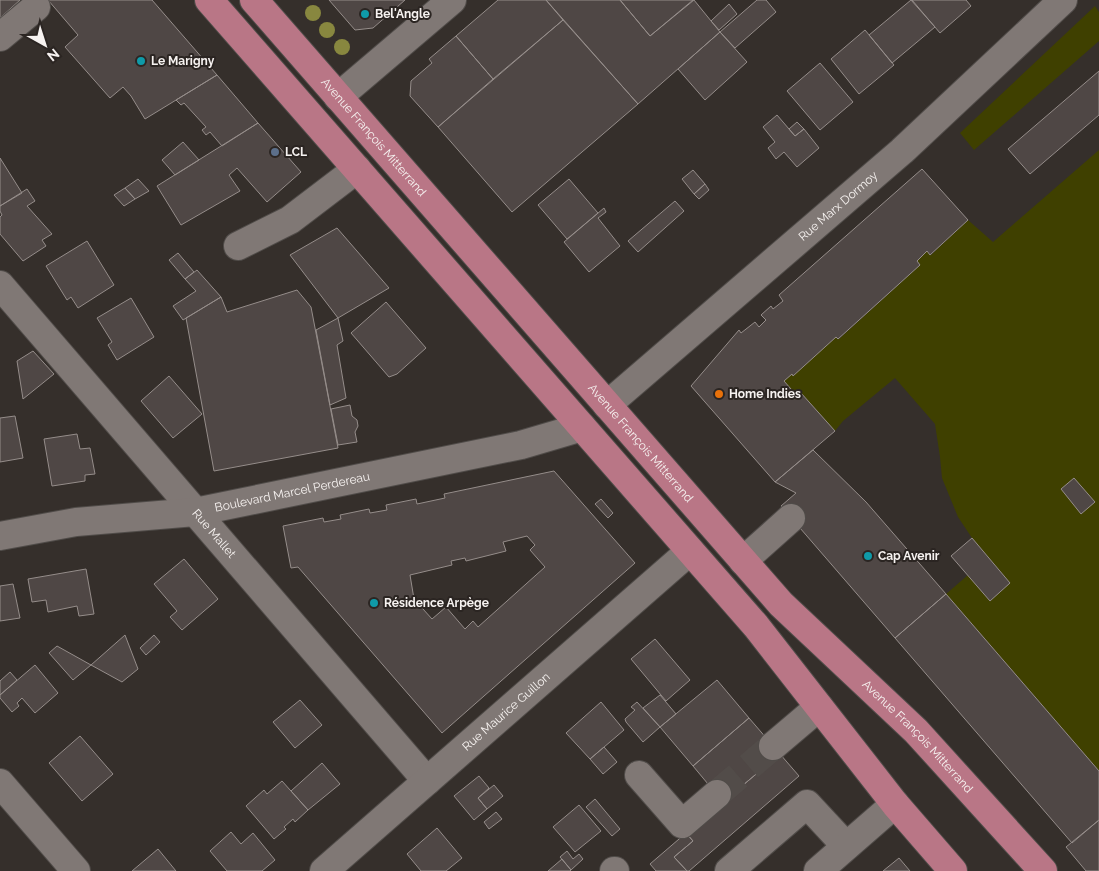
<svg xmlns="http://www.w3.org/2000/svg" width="1099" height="871" font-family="Raleway,sans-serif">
  <rect width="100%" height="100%" fill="#352f2b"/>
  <path fill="#3f4000" d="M1095 6 1099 12V41L974 150 960 133Z
    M1099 150V771L946 594 968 575 990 601 1010 583 972 538 958 517 942 478 940 457 935 424 895 378 843 421 835 431 802 394 798 397 784 381 836 337 839 339 920 265 917 261 927 251 931 255 968 220 993 242Z"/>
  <path fill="#4f4745" stroke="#958d8a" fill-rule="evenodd" d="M0 0H20L0 18Z
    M48 0H152L217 75 145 119 131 96 123 87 110 98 65 47 78 35Z
    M329 0H405L373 28 355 30Z
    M498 0H546L563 20 493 79 456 36Z
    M546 0H620L650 36 694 0 720 32 638 104Z
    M620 0H693L650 36Z
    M757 0H766L776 12 735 48 720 32Z
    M911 0 935 27 892 63 869 35Z
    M912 0H966L971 6 940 33Z
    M729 4 737 14 719 30 711 21Z
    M563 20 638 104 512 212 438 127Z
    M865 30 894 65 859 94 831 59Z
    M720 32 747 62 705 100 678 69Z
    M456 36 493 79 438 127 410 96 411 81 432 63 429 59Z
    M820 63 853 102 820 130 787 91Z
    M1099 71V115L1030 174 1008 149Z
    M217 75 258 123 222 146 210 132 206 135 202 130 206 127 184 103 181 105 176 100Z
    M777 115 795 136 804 129 819 148 797 167 784 152 776 159 768 148 775 142 763 127Z
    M797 122 804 129 795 136 789 129Z
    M258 123 301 172 267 202 237 168 229 175 240 191 181 225 157 186Z
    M183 142 199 160 175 175 162 160Z
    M0 158 22 193 0 206Z
    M922 169 968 220 930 255 927 251 917 261 920 265 838 339 836 337 793 376 792 374 784 381 798 397 801 393 835 431 775 482 691 386 739 330 741 333 755 322 759 327 766 320 761 315 771 306 773 309 783 301 779 295Z
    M693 170 705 184 694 194 682 179Z
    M138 179 149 191 135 199 125 188Z
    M569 179 598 213 567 239 538 205Z
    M705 184 709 190 699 199 694 194Z
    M125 188 135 199 124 206 114 195Z
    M27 189 35 201 27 206 52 234 42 240 46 246 23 261 0 234V217L2 215 0 211V206Z
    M675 201 684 211 638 252 628 241Z
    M604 208 606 212 598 218 620 246 589 272 564 242Z
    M337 228 389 288 338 318 290 255Z
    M87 241 114 285 78 308 71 297 67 300 46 266Z
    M178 253 194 272 185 279 169 260Z
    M197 270 221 297 183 320 173 306 196 291 185 279Z
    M297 290 311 307 338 448 214 471 186 318 221 297 227 312Z
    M131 298 154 337 117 360 108 345 112 342 97 318Z
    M386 302 426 348 397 374 389 377 351 333Z
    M338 318 343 341 337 345 346 398 330 405 316 330Z
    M33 351 54 374 23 399 17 361Z
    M169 376 202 414 173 438 141 401Z
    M350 405 352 416 357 420 358 426 355 432 357 442 338 445 331 409Z
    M15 416 23 458 0 462V418Z
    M77 434 80 449 90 448 95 474 85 475V481L52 486 44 439Z
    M813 450 866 502 946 594 895 638 781 506 796 493 775 482Z
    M554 471 635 563 442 733 298 567 291 568 283 526 323 518 324 522 341 519 340 515 369 509 370 513 387 510 386 505 416 499 417 504 445 498 444 494ZM527 536 535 545 530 550 545 567 478 627 473 621 465 629 446 607 432 619 414 599 410 575 452 565 451 561 465 558 466 561 506 551 503 542Z
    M1074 478 1095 502 1081 514 1061 489Z
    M601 499 613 513 608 518 595 504Z
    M972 538 1010 583 990 601 951 556Z
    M184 559 218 599 182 630 170 617 177 611 154 584Z
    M86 569 94 614 79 616 77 606 48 612 46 600 32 602 28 579Z
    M13 584 20 618 0 621V586Z
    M946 594 1099 771V820L1072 843 895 638Z
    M125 635 138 669 122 682 91 665Z
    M154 635 160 642 146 655 140 648Z
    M655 639 690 680 666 701 631 659Z
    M57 646 91 665 73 680 49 653Z
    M35 665 58 693 35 713 22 698 17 703 19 706 12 712 0 698V695Z
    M10 672 17 680 0 695V681Z
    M717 680 749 718 693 766 660 727Z
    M660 695 676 714 660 727 643 708Z
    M300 700 322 725 295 748 273 722Z
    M601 702 624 730 590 759 566 733Z
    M637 702 660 727 643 742 626 722 625 719 635 710 631 707Z
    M749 718 780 754 723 802 693 766Z
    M80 736 113 774 82 801 49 763Z
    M604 747 617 762 603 774 590 759Z
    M780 754 799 776 689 871H687L674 857 693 841 686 833Z
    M322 763 340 784 308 810 291 791Z
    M479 776 489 788 478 798 487 809 474 820 454 796Z
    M282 781 308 810 295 822 293 819 284 827 286 829 274 839 246 806 264 790 267 794Z
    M494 785 503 796 487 809 478 798Z
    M595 799 620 829 612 836 586 807Z
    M579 805 601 831 575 852 553 827Z
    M496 812 502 819 489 829 484 822Z
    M1099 820V871H1086L1066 847Z
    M437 828 462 858 446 871H421L407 854Z
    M231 832 241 844 253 833 275 860 262 871H227L210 851Z
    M686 833 693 841 674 857 687 871H656L650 864Z
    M158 849 176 871H132Z
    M567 851 573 859 579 854 583 859 571 870 560 857Z
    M899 858 910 871H883Z
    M562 859 571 870 570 871H548Z"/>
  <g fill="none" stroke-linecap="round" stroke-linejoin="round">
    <path stroke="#524c49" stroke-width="28" stroke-dasharray="28 14" stroke-linecap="butt" d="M717 794 773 746"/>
    <defs>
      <g id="minor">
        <path d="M0 37 36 7"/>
        <path d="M338 97 452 0"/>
        <path d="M238 246 290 220 357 169"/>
        <path id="s1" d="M0 285 427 781"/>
        <path id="s2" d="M607 405 902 151 1063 0"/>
        <path id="s3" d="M0 536 76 522 195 512 521 445 582 427"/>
        <path d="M743 561 791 518"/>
        <path d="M773 746 819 707"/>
        <path d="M639 775 682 824 717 794"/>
        <path d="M0 783 76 871"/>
        <path id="s4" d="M324 871 690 551"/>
        <path d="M614 871H615"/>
        <path d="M729 871 807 804 846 846"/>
        <path d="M818 871 895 804"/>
      </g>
      <g id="major">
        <path d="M209 0 756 626 895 804 953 871"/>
        <path id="s5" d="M254 0 781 604 916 731 1043 871"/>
      </g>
    </defs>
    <use href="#minor" stroke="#504c49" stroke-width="30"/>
    <use href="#major" stroke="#504c49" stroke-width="30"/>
    <use href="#minor" stroke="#807875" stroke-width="28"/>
    <use href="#major" stroke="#b97686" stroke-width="28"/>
  </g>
  <g fill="#88873f">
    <circle cx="313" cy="13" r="8"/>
    <circle cx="327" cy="30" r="8"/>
    <circle cx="342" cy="47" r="8"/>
  </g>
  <g fill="#0f9aa8" stroke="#2b2522" stroke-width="2">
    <circle cx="365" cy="14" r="5"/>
    <circle cx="141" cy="61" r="5"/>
    <circle cx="868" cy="556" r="5"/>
    <circle cx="374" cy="603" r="5"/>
  </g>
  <circle fill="#5c6f8a" stroke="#2b2522" stroke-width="2" cx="275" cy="152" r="5"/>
  <circle fill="#e8710a" stroke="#2b2522" stroke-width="2" cx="719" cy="394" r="5"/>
  <g text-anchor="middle" stroke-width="4" stroke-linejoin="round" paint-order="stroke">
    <g font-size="12" font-weight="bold" fill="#f6f2f0" stroke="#2b2522" text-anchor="start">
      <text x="375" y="18">Bel'Angle</text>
      <text x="151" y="65">Le Marigny</text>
      <text x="285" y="156">LCL</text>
      <text x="729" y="398">Home Indies</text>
      <text x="878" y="560">Cap Avenir</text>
      <text x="384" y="607">Résidence Arpège</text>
    </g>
    <g font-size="12" fill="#f6f2f0" stroke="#2b2522">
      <text dy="4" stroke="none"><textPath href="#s5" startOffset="182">Avenue François Mitterrand</textPath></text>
      <text dy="4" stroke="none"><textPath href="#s2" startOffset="305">Rue Marx Dormoy</textPath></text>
      <text dy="4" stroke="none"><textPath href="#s5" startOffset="588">Avenue François Mitterrand</textPath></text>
      <text dy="4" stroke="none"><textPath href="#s3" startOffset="296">Boulevard Marcel Perdereau</textPath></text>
      <text dy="4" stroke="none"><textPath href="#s1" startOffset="328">Rue Mallet</textPath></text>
      <text dy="4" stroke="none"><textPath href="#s4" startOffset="242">Rue Maurice Guillon</textPath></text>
      <text dy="4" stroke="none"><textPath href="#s5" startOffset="992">Avenue François Mitterrand</textPath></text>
    </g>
  </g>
  <g transform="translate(45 45) rotate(141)" stroke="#2b2522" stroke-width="4" paint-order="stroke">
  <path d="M0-4L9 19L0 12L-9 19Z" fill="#f6f2f0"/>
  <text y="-8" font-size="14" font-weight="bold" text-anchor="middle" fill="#f6f2f0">N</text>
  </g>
</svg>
